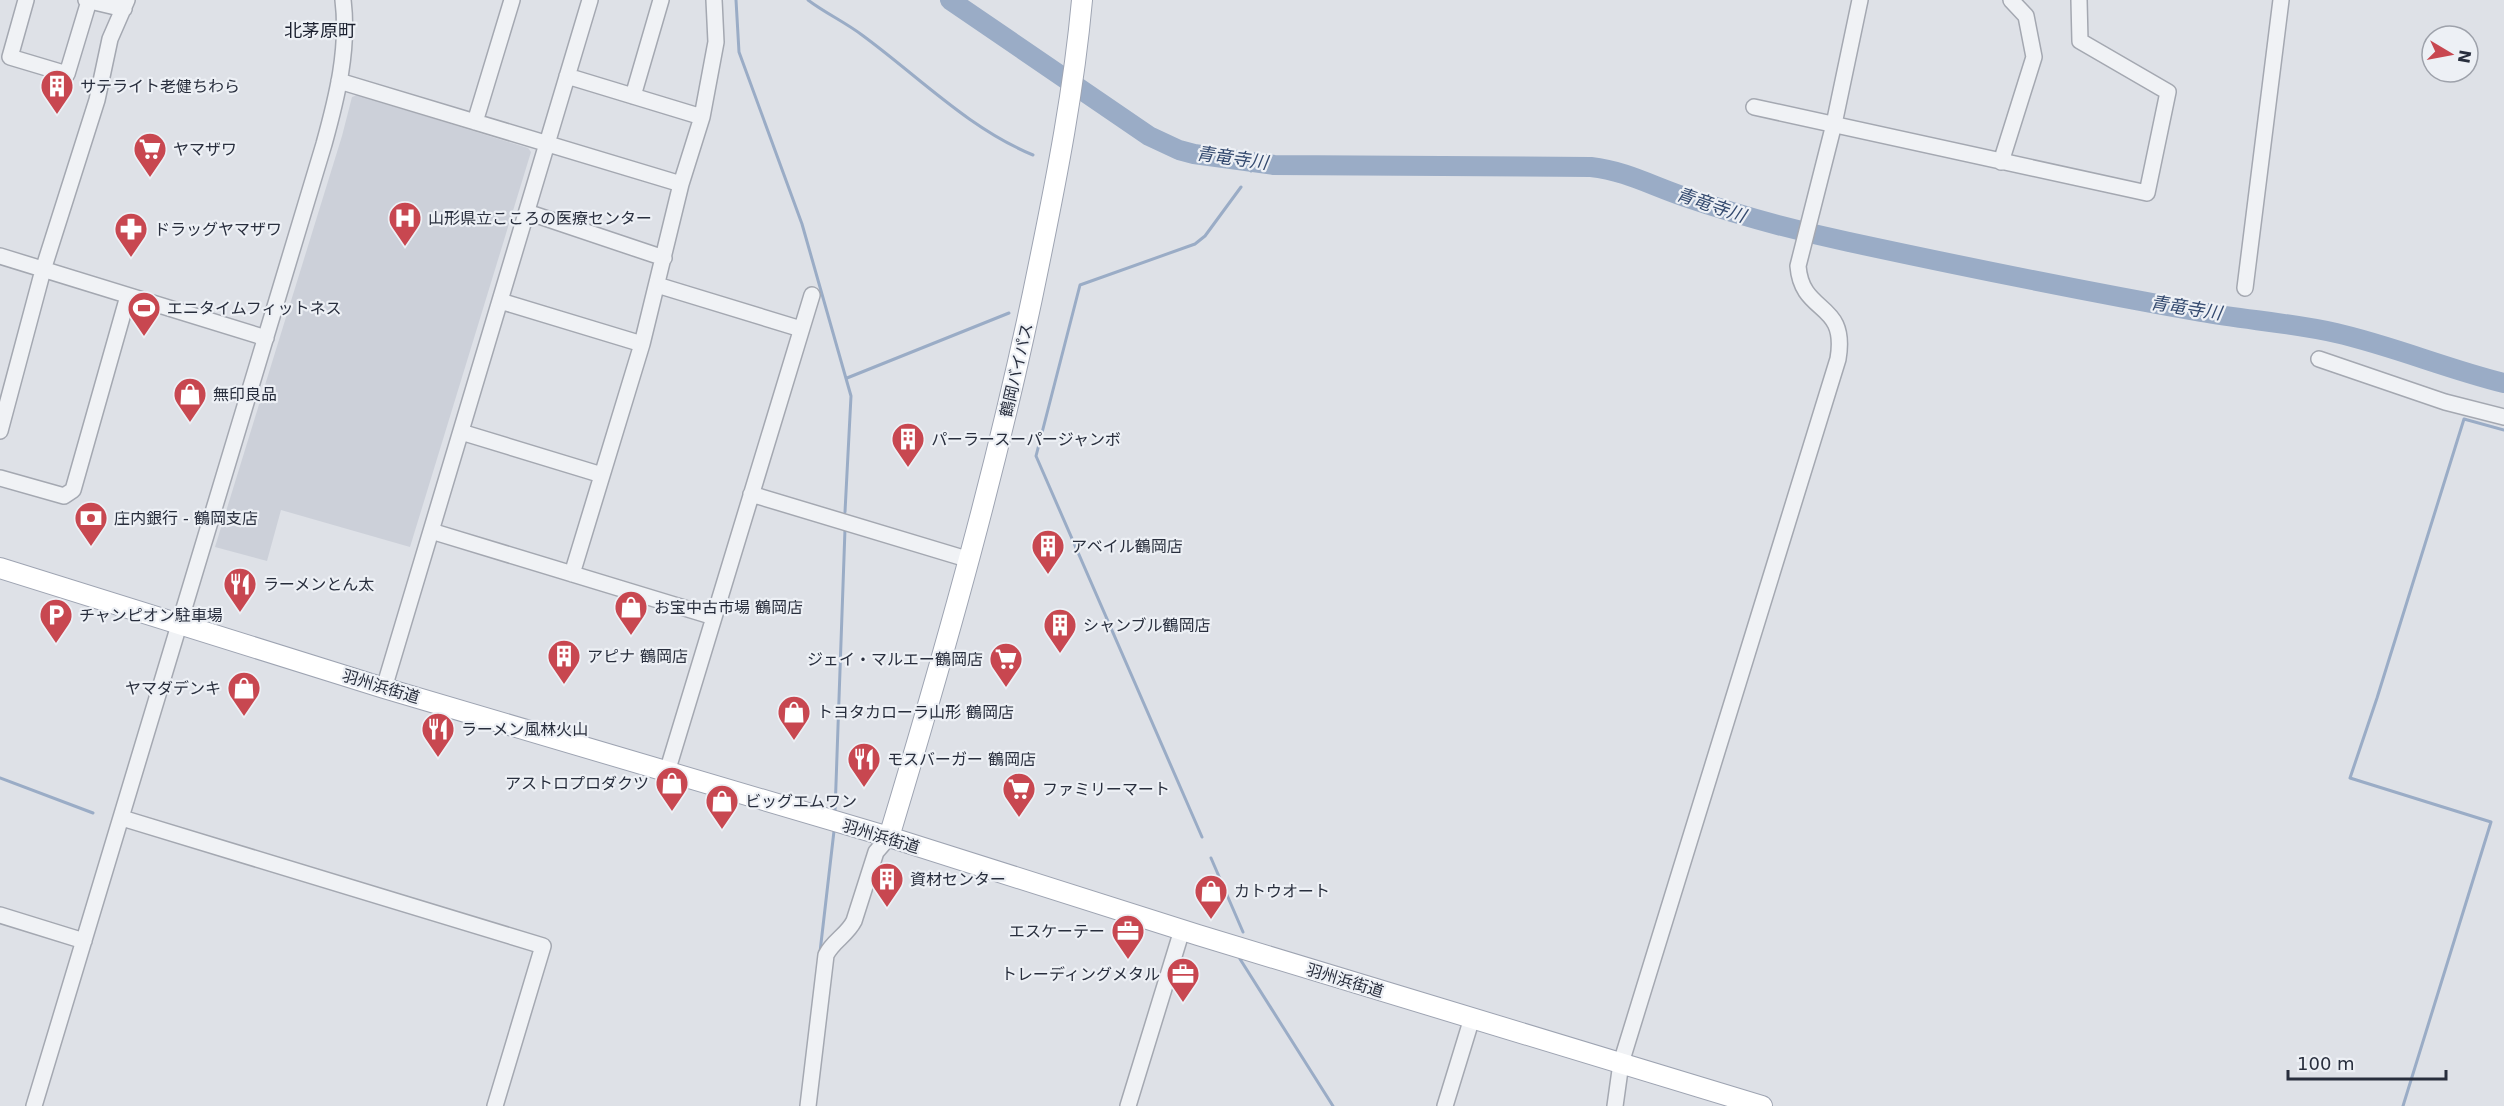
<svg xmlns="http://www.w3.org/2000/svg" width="2504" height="1106" font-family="'DejaVu Sans','Noto Sans JP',sans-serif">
  <rect width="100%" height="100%" fill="#dee1e7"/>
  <path fill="#ccd0d9" d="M357 95 528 148 531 152 410 547 281 510 267 561 215 547 342 136 352 97Z"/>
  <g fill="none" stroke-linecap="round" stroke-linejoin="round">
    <path stroke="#9aacc6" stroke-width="3" d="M736 0 739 52 802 224 851 396 845 512
      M808 0C825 13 845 22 862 35 918 76 968 128 1033 155
      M1251 171 1257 163
      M847 378 1009 313
      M0 778 93 813
      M835 812 845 529
      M1202 837 1036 456 1080 285 1195 244 1205 236 1241 187
      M1211 858 1243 932
      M820 952 834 831
      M1240 959 1333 1106
      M2403 1106 2491 822 2350 778 2377 698 2464 419 2504 430"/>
    <path stroke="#9aacc6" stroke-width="20" d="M950 0 1149 136 1179 150 1194 154 1274 165 1591 167C1626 171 1652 186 1685 197 1738 215 1793 230 1849 242 1965 267 2083 291 2201 312 2246 320 2292 323 2336 333 2393 346 2447 369 2504 383"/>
    <defs>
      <path id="minor" d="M26 0 10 57 67 74 89 1
        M86 0 124 9
        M567 76 702 117
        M339 81 681 184
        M633 96 661 0
        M1754 107 2147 193 2168 92 2080 41 2079 0
        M475 122 512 0
        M2001 162 2034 57 2026 16 2011 0
        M527 212 664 258
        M0 256 266 338
        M657 285 801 329
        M2245 288 2281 0
        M500 301 642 344
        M2319 359 2445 402 2504 417
        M0 431 43 270 97 100 110 39 127 0
        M461 432 602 475
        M0 478 64 496 73 490 128 296
        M751 494 970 560
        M431 531 714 617
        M572 574 642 344 681 184 702 117 716 42 714 0
        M384 688 590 0
        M667 772 812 295
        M122 818 543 946 495 1106
        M0 915 84 941
        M34 1106 324 144C337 97 349 49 343 0
        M808 1106 826 955C833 941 847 935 854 921L876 852 889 837
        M1128 1106 1182 930
        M1445 1106 1472 1018
        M1615 1106 1621 1063 1838 359C1848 300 1802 316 1798 266L1834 124 1860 0"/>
      <path id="major" d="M0 568 384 688 889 837 1198 935 1762 1106
        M889 837C946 648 1000 458 1039 264 1057 176 1074 89 1082 0"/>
    </defs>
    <use href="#minor" stroke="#a4a8b1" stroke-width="18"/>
    <use href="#major" stroke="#9ea4b2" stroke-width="22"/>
    <use href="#minor" stroke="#f0f2f5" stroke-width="15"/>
    <use href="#major" stroke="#fff" stroke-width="20"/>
  </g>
  <defs>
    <symbol id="building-pin" viewBox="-11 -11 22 30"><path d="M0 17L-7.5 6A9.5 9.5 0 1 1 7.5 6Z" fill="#c84750" stroke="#edf0f5"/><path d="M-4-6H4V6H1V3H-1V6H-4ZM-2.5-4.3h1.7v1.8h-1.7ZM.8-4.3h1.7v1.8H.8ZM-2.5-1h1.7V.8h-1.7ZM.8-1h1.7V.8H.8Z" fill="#fff"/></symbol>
    <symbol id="supermarket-pin" viewBox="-11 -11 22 30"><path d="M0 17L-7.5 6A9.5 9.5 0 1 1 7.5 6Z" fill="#c84750" stroke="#edf0f5"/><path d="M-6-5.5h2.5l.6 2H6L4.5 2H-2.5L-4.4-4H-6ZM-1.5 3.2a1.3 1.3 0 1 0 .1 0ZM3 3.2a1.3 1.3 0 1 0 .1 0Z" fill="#fff"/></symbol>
    <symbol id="hospital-pin" viewBox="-11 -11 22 30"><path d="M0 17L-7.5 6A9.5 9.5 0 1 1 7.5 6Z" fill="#c84750" stroke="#edf0f5"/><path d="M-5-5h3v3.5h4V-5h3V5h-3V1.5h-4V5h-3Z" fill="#fff"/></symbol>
    <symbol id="pharmacy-pin" viewBox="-11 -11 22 30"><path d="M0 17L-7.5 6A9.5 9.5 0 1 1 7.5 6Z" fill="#c84750" stroke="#edf0f5"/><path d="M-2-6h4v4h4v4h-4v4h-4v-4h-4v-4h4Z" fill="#fff"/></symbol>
    <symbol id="stadium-pin" viewBox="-11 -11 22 30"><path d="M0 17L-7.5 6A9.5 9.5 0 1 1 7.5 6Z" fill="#c84750" stroke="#edf0f5"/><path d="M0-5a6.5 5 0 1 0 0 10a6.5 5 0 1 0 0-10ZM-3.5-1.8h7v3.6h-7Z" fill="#fff"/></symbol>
    <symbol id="shop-pin" viewBox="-11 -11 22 30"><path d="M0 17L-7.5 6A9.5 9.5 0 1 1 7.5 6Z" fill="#c84750" stroke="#edf0f5"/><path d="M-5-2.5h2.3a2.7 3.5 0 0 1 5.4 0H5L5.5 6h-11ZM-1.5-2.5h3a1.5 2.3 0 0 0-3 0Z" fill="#fff"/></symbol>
    <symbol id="bank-pin" viewBox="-11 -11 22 30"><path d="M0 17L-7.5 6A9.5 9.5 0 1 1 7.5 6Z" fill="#c84750" stroke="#edf0f5"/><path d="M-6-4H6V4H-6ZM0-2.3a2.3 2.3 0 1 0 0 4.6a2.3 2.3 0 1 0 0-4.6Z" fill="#fff"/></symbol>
    <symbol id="restaurant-pin" viewBox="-11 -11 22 30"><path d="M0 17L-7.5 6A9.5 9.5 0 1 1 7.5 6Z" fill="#c84750" stroke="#edf0f5"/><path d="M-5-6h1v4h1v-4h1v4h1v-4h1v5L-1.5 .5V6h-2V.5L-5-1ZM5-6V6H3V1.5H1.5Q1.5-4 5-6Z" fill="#fff"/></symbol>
    <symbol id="parking-pin" viewBox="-11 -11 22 30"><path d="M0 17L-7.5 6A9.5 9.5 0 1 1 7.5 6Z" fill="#c84750" stroke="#edf0f5"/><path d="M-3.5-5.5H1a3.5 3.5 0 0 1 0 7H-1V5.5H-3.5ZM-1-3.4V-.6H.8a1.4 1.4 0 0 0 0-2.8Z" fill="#fff"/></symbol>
    <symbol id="office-pin" viewBox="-11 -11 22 30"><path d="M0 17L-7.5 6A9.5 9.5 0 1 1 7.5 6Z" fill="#c84750" stroke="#edf0f5"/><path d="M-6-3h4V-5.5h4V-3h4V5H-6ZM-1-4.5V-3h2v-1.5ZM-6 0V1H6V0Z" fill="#fff"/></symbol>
  </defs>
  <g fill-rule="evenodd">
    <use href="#building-pin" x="38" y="67" width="38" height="52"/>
    <use href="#supermarket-pin" x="131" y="130" width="38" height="52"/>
    <use href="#hospital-pin" x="386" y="199" width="38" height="52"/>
    <use href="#pharmacy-pin" x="112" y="210" width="38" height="52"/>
    <use href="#stadium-pin" x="125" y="289" width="38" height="52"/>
    <use href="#shop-pin" x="171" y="375" width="38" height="52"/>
    <use href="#building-pin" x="889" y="420" width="38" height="52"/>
    <use href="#bank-pin" x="72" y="499" width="38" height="52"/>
    <use href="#building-pin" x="1029" y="527" width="38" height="52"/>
    <use href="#restaurant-pin" x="221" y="565" width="38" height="52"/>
    <use href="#shop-pin" x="612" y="588" width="38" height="52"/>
    <use href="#parking-pin" x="37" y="596" width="38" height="52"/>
    <use href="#building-pin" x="1041" y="606" width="38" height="52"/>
    <use href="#building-pin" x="545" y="637" width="38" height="52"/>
    <use href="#supermarket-pin" x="987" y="640" width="38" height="52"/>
    <use href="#shop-pin" x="225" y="669" width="38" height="52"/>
    <use href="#shop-pin" x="775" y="693" width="38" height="52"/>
    <use href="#restaurant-pin" x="419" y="710" width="38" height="52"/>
    <use href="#restaurant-pin" x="845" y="740" width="38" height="52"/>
    <use href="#shop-pin" x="653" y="764" width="38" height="52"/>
    <use href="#supermarket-pin" x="1000" y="770" width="38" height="52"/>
    <use href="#shop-pin" x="703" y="782" width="38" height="52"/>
    <use href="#building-pin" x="868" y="860" width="38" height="52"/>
    <use href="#shop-pin" x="1192" y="872" width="38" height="52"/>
    <use href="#office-pin" x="1109" y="912" width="38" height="52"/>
    <use href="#office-pin" x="1164" y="955" width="38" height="52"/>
  </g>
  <g text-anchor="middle" stroke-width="4.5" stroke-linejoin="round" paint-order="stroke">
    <g font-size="16" fill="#282e3d" stroke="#edf0f5" text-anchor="start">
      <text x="80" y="92">サテライト老健ちわら</text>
      <text x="173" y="155">ヤマザワ</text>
      <text x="428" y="224">山形県立こころの医療センター</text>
      <text x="154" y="235">ドラッグヤマザワ</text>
      <text x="167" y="314">エニタイムフィットネス</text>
      <text x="213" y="400">無印良品</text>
      <text x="931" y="445">パーラースーパージャンボ</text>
      <text x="114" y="524">庄内銀行 - 鶴岡支店</text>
      <text x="1071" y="552">アベイル鶴岡店</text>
      <text x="263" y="590">ラーメンとん太</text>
      <text x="654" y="613">お宝中古市場 鶴岡店</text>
      <text x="79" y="621">チャンピオン駐車場</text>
      <text x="1083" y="631">シャンブル鶴岡店</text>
      <text x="587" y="662">アピナ 鶴岡店</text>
      <text x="983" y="665" text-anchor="end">ジェイ・マルエー鶴岡店</text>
      <text x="221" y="694" text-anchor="end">ヤマダデンキ</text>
      <text x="817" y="718">トヨタカローラ山形 鶴岡店</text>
      <text x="461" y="735">ラーメン風林火山</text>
      <text x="887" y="765">モスバーガー 鶴岡店</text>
      <text x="649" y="789" text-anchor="end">アストロプロダクツ</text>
      <text x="1042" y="795">ファミリーマート</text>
      <text x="745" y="807">ビッグエムワン</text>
      <text x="910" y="885">資材センター</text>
      <text x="1234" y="897">カトウオート</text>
      <text x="1105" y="937" text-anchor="end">エスケーテー</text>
      <text x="1160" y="980" text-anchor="end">トレーディングメタル</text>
    </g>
    <g font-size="16" fill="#282e3d" stroke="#edf0f5">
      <text transform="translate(1016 370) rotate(-77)" y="6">鶴岡バイパス</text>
      <text transform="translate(381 686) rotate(17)" y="6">羽州浜街道</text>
      <text transform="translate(881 836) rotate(17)" y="6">羽州浜街道</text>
      <text transform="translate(1345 980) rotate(17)" y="6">羽州浜街道</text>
    </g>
    <g font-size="18" fill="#1a1f2e" stroke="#edf0f5">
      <text x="320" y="37">北茅原町</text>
    </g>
    <g font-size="18" font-style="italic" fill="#344a6f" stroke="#edf0f5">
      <text transform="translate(1232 158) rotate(8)" y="6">青竜寺川</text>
      <text transform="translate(1711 205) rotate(19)" y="6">青竜寺川</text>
      <text transform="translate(2186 308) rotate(9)" y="6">青竜寺川</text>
    </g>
  </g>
  <g transform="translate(2450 54) rotate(100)"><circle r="28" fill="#edf0f5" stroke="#9ea2ab" stroke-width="1.5"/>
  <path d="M0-4.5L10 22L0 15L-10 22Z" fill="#c84750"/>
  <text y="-9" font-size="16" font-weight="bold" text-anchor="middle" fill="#282e3d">N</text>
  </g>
  <path d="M2288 1070v9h158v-9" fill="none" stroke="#282e3d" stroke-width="3"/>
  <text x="2297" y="1070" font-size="18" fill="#282e3d" stroke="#edf0f5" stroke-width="4.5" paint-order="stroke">100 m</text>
</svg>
